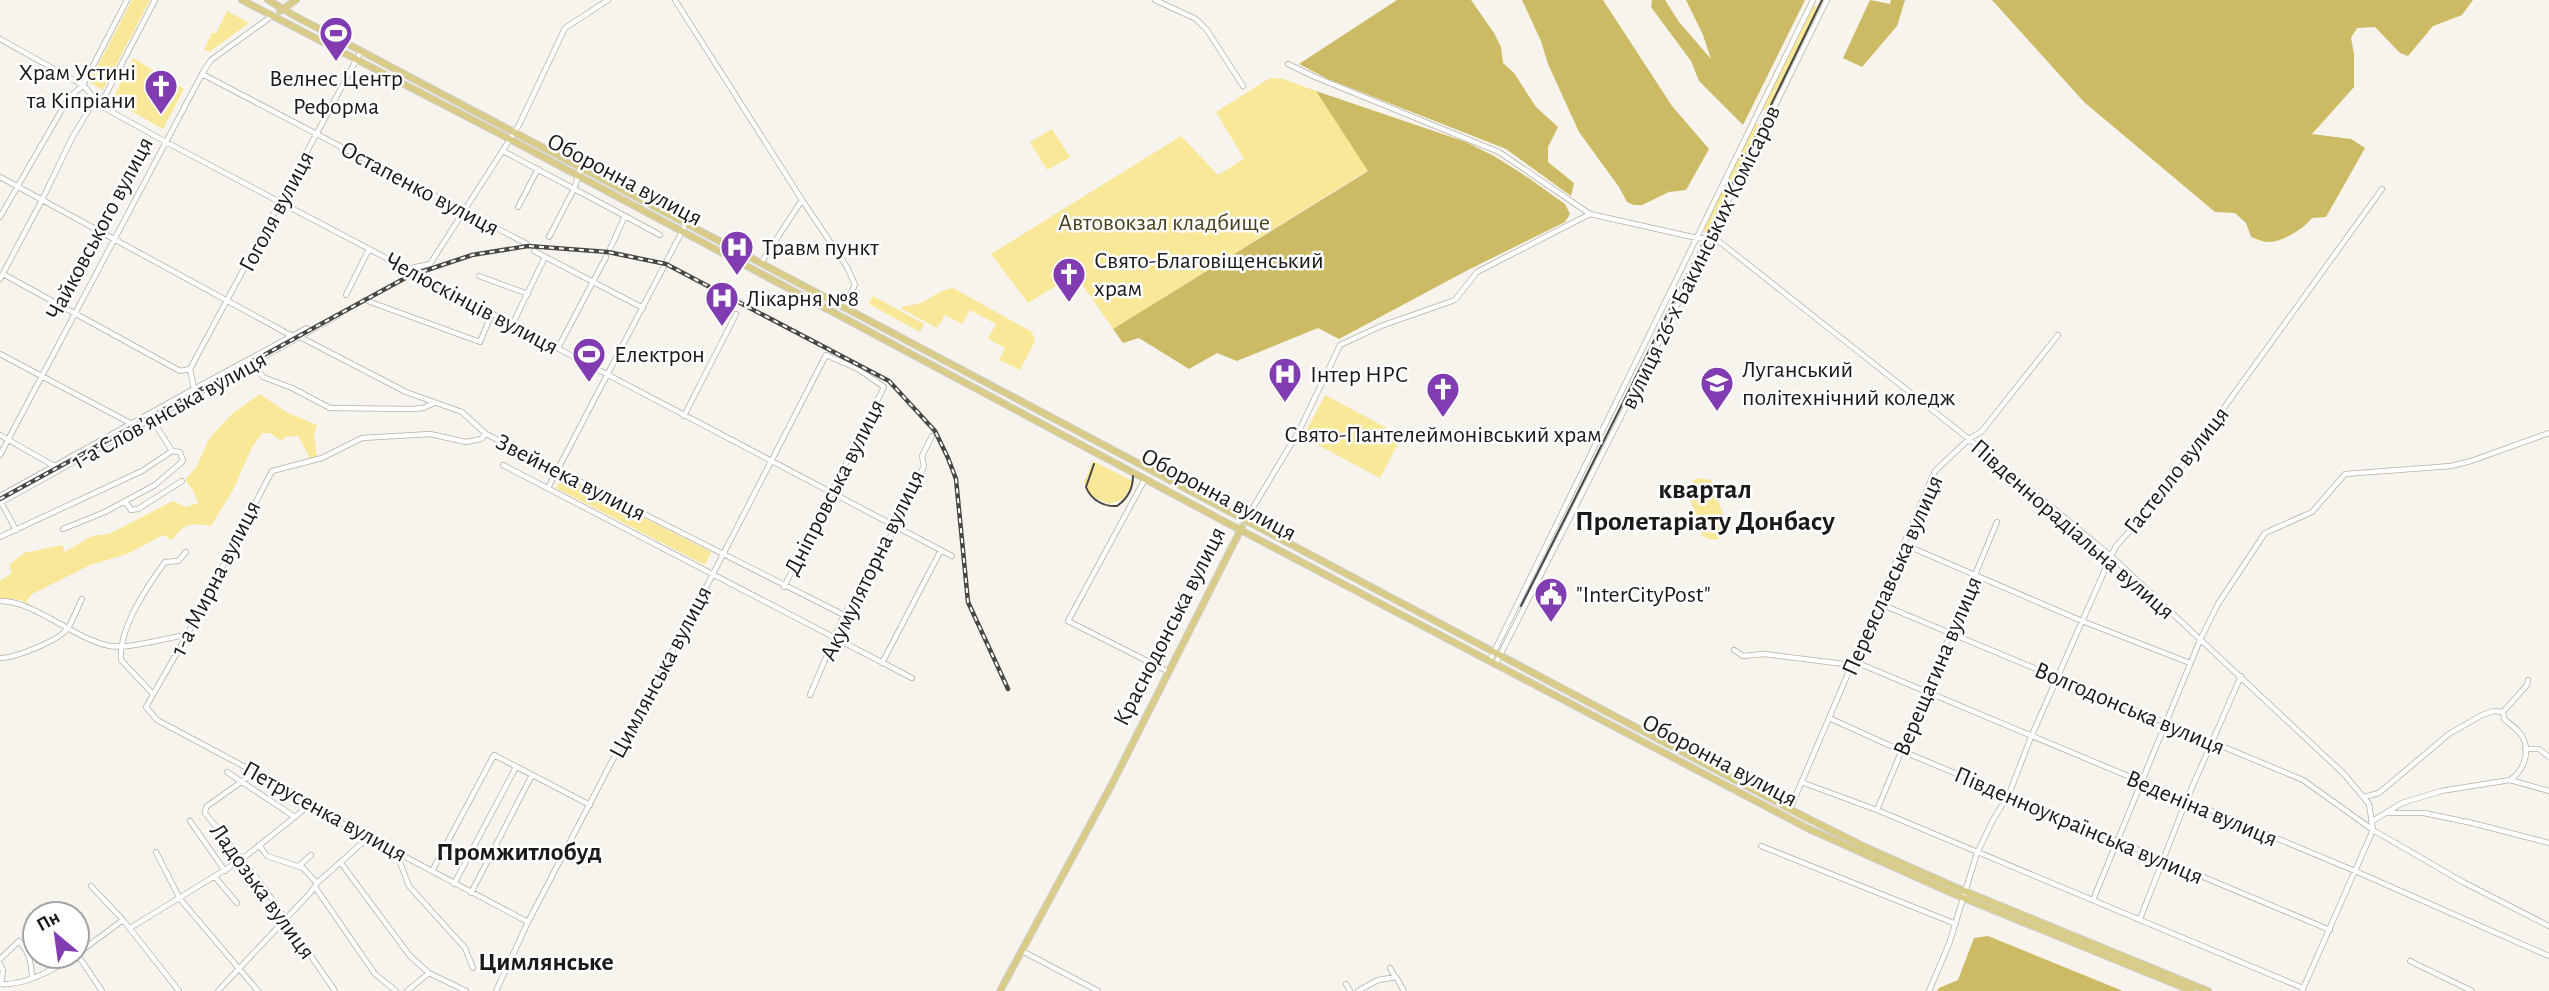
<svg xmlns="http://www.w3.org/2000/svg" width="2549" height="991" font-family="'Alegreya Sans',sans-serif">
  <rect width="100%" height="100%" fill="#f6f4ec"/>
  <path fill="#f8e898" d="M132 0H150L103 90 89 82Z
    M1814 5 1819 8 1769 110 1766 111 1763 108Z
    M227 11 249 23 209 52 204 49 212 33H216Z
    M133 58 184 89 163 129 112 100Z
    M1270 78 1283 79 1316 91 1368 170 1113 329 1075 274 1028 303 991 254 1181 136 1218 175 1244 159 1216 112Z
    M1756 123 1760 127 1708 231 1705 232 1703 228Z
    M1052 129 1070 157 1047 170 1030 142Z
    M953 288 1032 332 1035 341 1020 370 999 360 1005 348 988 339 996 324 970 310 962 324 945 315 937 328 902 309 903 306C927 306 933 291 953 288Z
    M873 296 924 324 920 332 869 304Z
    M260 394 286 412 317 425 314 434 317 456 310 458 298 436 285 437 281 441 270 433H262L252 447 234 488 211 526C190 523 186 522 172 540L163 535 127 554 90 565 32 594 26 601 33 608 21 600 0 598V581L12 573 9 565 24 553 62 545 65 552 92 536 109 534 173 501 186 507 198 503 193 490 185 480 197 466 208 441 213 434 233 413Z
    M1325 395 1402 436 1380 478 1303 437Z
    M1093 461 1134 482 1123 499 1110 504 1090 496 1084 482Z
    M562 476 711 552 705 565 556 488Z
    M1699 478 1711 480 1727 526C1724 540 1712 544 1702 535L1687 489 1694 480Z"/>
  <path fill="#ccbb64" d="M1397 0H1471L1494 33 1501 47 1503 63 1514 73 1536 107 1558 127 1548 147V162L1574 183 1571 196 1506 149 1328 79 1299 64Z
    M1522 0H1603L1672 106 1709 149 1686 190 1669 192 1642 205H1634L1627 202 1619 187 1579 132 1548 64 1541 41Z
    M1652 0H1665L1679 22 1711 59 1703 35 1686 0H1805L1743 125 1699 81 1691 61 1651 7Z
    M1870 0 1890 4 1891 0H1905L1897 26 1862 67 1843 58Z
    M1992 0H2473L2462 15 2433 26 2408 56 2400 53 2375 27 2357 28 2351 38 2354 54V87L2312 134 2351 139 2365 148 2326 217 2312 218C2303 229 2283 242 2268 242 2263 242 2257 239 2251 237L2246 223 2235 213 2215 212 2084 102Z
    M1316 91 1466 142 1494 156 1527 177 1565 204 1570 214 1565 222 1468 270 1339 339 1318 328 1237 361 1217 353 1189 369 1139 338 1123 343 1113 329 1368 171Z
    M1988 936 2123 991H1937L1939 988 1958 980 1974 938Z"/>
  <g fill="none" stroke-linecap="round" stroke-linejoin="round">
    <defs>
      <path id="minor" d="M675 0 802 200 847 267 855 285 843 308
        M1155 0 1196 19 1207 30 1243 86
        M0 39 83 85 101 106 166 142 952 556
        M1288 64 1315 77 1499 152 1590 214
        M202 74 527 244
        M503 151 625 216 610 249
        M0 177 292 336 307 328
        M518 207 538 169
        M625 216 660 235
        M0 217 68 99 83 85 127 0
        M549 237 574 189 581 168
        M534 251 643 308
        M761 263 802 200
        M407 269 430 264 519 125 565 28 608 0
        M3 274 180 371 190 369
        M479 276 528 294
        M0 279 42 200 72 138 91 106 106 94 155 0
        M346 295 369 249
        M365 300 480 342 492 313
        M513 323 545 257
        M300 337 406 392 462 412 486 434 844 615
        M558 348 606 257
        M0 354 132 424
        M255 364 263 377 292 388 330 408 412 409 423 408 434 403
        M190 369 361 51
        M194 389 292 336
        M684 416 736 314
        M486 434 481 439 466 442 430 434 362 438 322 458 272 471 187 635 146 707 157 720 294 793 334 819 528 922
        M0 435 54 466
        M0 455 202 74 211 60 272 16
        M503 465 912 678
        M1145 479 1068 621 1167 671
        M548 488 686 224
        M0 496 194 389 190 369
        M125 501 131 510 138 509 182 481
        M1 502 16 530
        M0 503 337 316
        M1246 519 1299 431 1340 345 1381 326 1455 300 1477 272 1590 214 1697 238 1716 239 1969 439 2111 556 2344 774 2369 804 2373 830 2302 991
        M63 529 105 512 155 485 183 461 180 452 172 451 152 419
        M0 537 142 471 172 451
        M1903 544 2082 621 2190 663
        M0 601C33 600 74 639 110 646 129 649 166 638 186 635
        M1878 603 2303 780 2373 830 2463 882 2549 926
        M1734 650 1743 656 1764 654 1852 665
        M0 658C15 658 58 641 67 629 73 621 77 608 82 599
        M1490 660 1813 0
        M1853 661 2355 871 2549 956
        M882 663 941 550
        M1496 663 1660 340 1827 0
        M153 694 121 660C119 628 146 588 165 562L178 561 186 552
        M810 695 844 615 896 527 924 466 922 456 932 436
        M2503 712 2527 685 2528 680
        M1829 718 1902 751 2330 930
        M2525 749H2539L2549 757
        M227 772 295 817
        M255 772 206 807 205 813 262 885 335 991
        M1801 782 1877 810 2303 988
        M2364 797 2379 793 2449 734 2482 715 2494 711 2503 712 2504 719C2511 725 2521 731 2524 740 2530 755 2522 772 2510 780
        M1790 809 1935 471 1969 439 1982 431 2058 335
        M1877 810 1997 522
        M2386 813H2424L2472 823 2549 843
        M190 821 225 871
        M2371 822 2402 803 2441 791 2510 780 2549 791
        M259 845 267 856 303 868 317 883
        M1761 846 1956 924
        M156 852 180 899 258 991
        M396 852 409 886 465 948 473 968
        M341 863 410 956 429 973 466 991
        M299 866 311 855
        M432 871 494 755 590 805
        M215 877 237 903
        M454 884 516 767
        M91 886 123 920 179 991
        M315 887 375 974 396 991
        M471 893 532 775
        M2093 900 2200 640 2218 604 2265 533 2312 512 2345 474 2451 466 2471 461 2549 433
        M53 908 56 914
        M2140 919 2186 801 2241 676
        M130 928 241 860 312 803
        M1022 951 1098 991
        M77 954 123 920
        M77 954 102 991
        M0 959 19 941C29 952 31 962 32 976
        M2410 961 2472 991
        M0 964 3 970 1 984
        M1390 968 1395 977
        M0 984C24 986 55 969 75 956
        M1346 984 1350 991
        M218 991 311 892 317 883 369 837
        M407 991 429 973
        M496 991 528 922 611 763 684 630 826 355 858 369 884 387 784 587
        M1358 991 1378 980 1396 977 1404 991
        M1929 991 1949 944 1977 853 1993 820 2009 794 2031 737 2111 556 2116 546 2153 506 2382 189"/>
      <path id="major" d="M242 0 502 135 1231 525 1809 829 1954 894 2192 991
        M268 0 295 16 1803 816 1867 848 1957 888 2208 991
        M280 11 296 0
        M1000 991 1112 784 1242 527"/>
    </defs>
    <use href="#minor" stroke="#b3b1aa" stroke-width="6"/>
    <use href="#major" stroke="#d1d1d1" stroke-width="8"/>
    <use href="#minor" stroke="#fff" stroke-width="4.5"/>
    <use href="#major" stroke="#d9cc89" stroke-width="6"/>
    <path stroke="#484744" stroke-width="2" d="M1094 464 1086 487C1091 500 1104 507 1117 506 1127 499 1133 488 1133 476
      M1521 606 1730 189 1822 0"/>
    <defs>
      <path id="rail" d="M0 499 409 276 472 255 528 246 608 252 666 264 889 381 935 431 948 458 956 479 968 602 1008 689"/>
    </defs>
    <use href="#rail" stroke="#484744" stroke-width="4.5"/>
    <use href="#rail" stroke="#fff" stroke-width="2" stroke-dasharray="5" stroke-linecap="butt"/>
  </g>
  <defs>
    <symbol id="stadium-pin" viewBox="-11 -11 22 30"><path d="M0 17L-7.5 6A9.5 9.5 0 1 1 7.5 6Z" fill="#803cb0" stroke="#fff"/><path d="M0-5a6.5 5 0 1 0 0 10a6.5 5 0 1 0 0-10ZM-3.5-1.8h7v3.6h-7Z" fill="#fff"/></symbol>
    <symbol id="church-pin" viewBox="-11 -11 22 30"><path d="M0 17L-7.5 6A9.5 9.5 0 1 1 7.5 6Z" fill="#803cb0" stroke="#fff"/><path d="M-1.2-6h2.4v3.5h3.3v2.4h-3.3V6h-2.4V-.1h-3.3v-2.4h3.3Z" fill="#fff"/></symbol>
    <symbol id="hospital-pin" viewBox="-11 -11 22 30"><path d="M0 17L-7.5 6A9.5 9.5 0 1 1 7.5 6Z" fill="#803cb0" stroke="#fff"/><path d="M-5-5h3v3.5h4V-5h3V5h-3V1.5h-4V5h-3Z" fill="#fff"/></symbol>
    <symbol id="university-pin" viewBox="-11 -11 22 30"><path d="M0 17L-7.5 6A9.5 9.5 0 1 1 7.5 6Z" fill="#803cb0" stroke="#fff"/><path d="M0-5L7-2L0 1L-7-2ZM-4 1L0 2.5L4 1V4Q0 6-4 4Z" fill="#fff"/></symbol>
    <symbol id="civic-pin" viewBox="-11 -11 22 30"><path d="M0 17L-7.5 6A9.5 9.5 0 1 1 7.5 6Z" fill="#803cb0" stroke="#fff"/><path d="M-.6-6.5H3V-4.5H.6V-3L4-1V1h2V6H-6V1h2V-1L-.6-3ZM-1.2 2.5V6h2.4V2.5Z" fill="#fff"/></symbol>
  </defs>
  <g fill-rule="evenodd">
    <use href="#stadium-pin" x="317" y="14" width="38" height="52"/>
    <use href="#church-pin" x="142" y="67" width="38" height="52"/>
    <use href="#hospital-pin" x="718" y="228" width="38" height="52"/>
    <use href="#church-pin" x="1050" y="255" width="38" height="52"/>
    <use href="#hospital-pin" x="703" y="279" width="38" height="52"/>
    <use href="#stadium-pin" x="570" y="335" width="38" height="52"/>
    <use href="#hospital-pin" x="1266" y="355" width="38" height="52"/>
    <use href="#university-pin" x="1698" y="364" width="38" height="52"/>
    <use href="#church-pin" x="1424" y="370" width="38" height="52"/>
    <use href="#civic-pin" x="1532" y="575" width="38" height="52"/>
  </g>
  <g text-anchor="middle" stroke-width="5" stroke-linejoin="round" paint-order="stroke">
    <g font-size="24" fill="#1b1a18" stroke="#fff" text-anchor="start">
      <text x="136" y="80" text-anchor="end">Храм Устині<tspan x="136" dy="28">та Кіпріани</tspan></text>
      <text x="336" y="86" text-anchor="middle">Велнес Центр<tspan x="336" dy="28">Реформа</tspan></text>
      <text x="762" y="255">Травм пункт</text>
      <text x="1094" y="268">Свято-Благовіщенський<tspan x="1094" dy="28">храм</tspan></text>
      <text x="746" y="306">Лікарня №8</text>
      <text x="614" y="362">Електрон</text>
      <text x="1742" y="377">Луганський<tspan x="1742" dy="28">політехнічний коледж</tspan></text>
      <text x="1310" y="382">Інтер НРС</text>
      <text x="1443" y="442" text-anchor="middle">Свято-Пантелеймонівський храм</text>
      <text x="1576" y="602">"InterCityPost"</text>
    </g>
    <g font-size="24" fill="#1b1a18" stroke="#fff">
      <text transform="translate(625 179) rotate(28)" y="8">Оборонна вулиця</text>
      <text transform="translate(420 188) rotate(28)" y="8">Остапенко вулиця</text>
      <text transform="translate(276 211) rotate(-62)" y="8">Гоголя вулиця</text>
      <text transform="translate(99 228) rotate(-62)" y="8">Чайковського вулиця</text>
      <text transform="translate(1700 257) rotate(-64)" y="8">вулиця 26-х Бакинських Комісаров</text>
      <text transform="translate(472 303) rotate(28)" y="8">Челюскінців вулиця</text>
      <text transform="translate(169 410) rotate(-29)" y="8">1-а Слов’янська вулиця</text>
      <text transform="translate(2176 470) rotate(-52)" y="8">Гастелло вулиця</text>
      <text transform="translate(571 477) rotate(27)" y="8">Звейнека вулиця</text>
      <text transform="translate(834 487) rotate(-63)" y="8">Дніпровська вулиця</text>
      <text transform="translate(1219 494) rotate(28)" y="8">Оборонна вулиця</text>
      <text transform="translate(2073 529) rotate(41)" y="8">Південнорадіальна вулиця</text>
      <text transform="translate(872 565) rotate(-64)" y="8">Акумуляторна вулиця</text>
      <text transform="translate(1892 575) rotate(-66)" y="8">Переяславська вулиця</text>
      <text transform="translate(215 578) rotate(-63)" y="8">1-а Мирна вулиця</text>
      <text transform="translate(1169 626) rotate(-63)" y="8">Краснодонська вулиця</text>
      <text transform="translate(1937 666) rotate(-67)" y="8">Верещагина вулиця</text>
      <text transform="translate(660 672) rotate(-62)" y="8">Цимлянська вулиця</text>
      <text transform="translate(2130 708) rotate(23)" y="8">Волгодонська вулиця</text>
      <text transform="translate(1720 760) rotate(28)" y="8">Оборонна вулиця</text>
      <text transform="translate(2202 808) rotate(23)" y="8">Веденіна вулиця</text>
      <text transform="translate(325 811) rotate(29)" y="8">Петрусенка вулиця</text>
      <text transform="translate(2079 825) rotate(23)" y="8">Південноукраїнська вулиця</text>
      <text transform="translate(263 891) rotate(54)" y="8">Ладозька вулиця</text>
    </g>
    <g font-size="24" fill="#49421c" stroke="#fff">
      <text x="1164" y="230">Автовокзал кладбище</text>
    </g>
    <g font-size="26" font-weight="bold" fill="#1b1a18" stroke="#fff">
      <text x="519" y="860">Промжитлобуд</text>
      <text x="546" y="970">Цимлянське</text>
    </g>
    <g font-size="28" font-weight="bold" fill="#1b1a18" stroke="#fff">
      <text x="1705" y="498">квартал<tspan x="1705" dy="32">Пролетаріату Донбасу</tspan></text>
    </g>
  </g>
  <g transform="translate(56 935) rotate(331)"><circle r="33" fill="#ffffff" stroke="#a4a3a3" stroke-width="2"/>
  <path d="M0-5L12 26L0 18L-12 26Z" fill="#803cb0"/>
  <text y="-10" font-size="19" font-weight="bold" text-anchor="middle" fill="#1b1a18">Пн</text>
  </g>
</svg>
